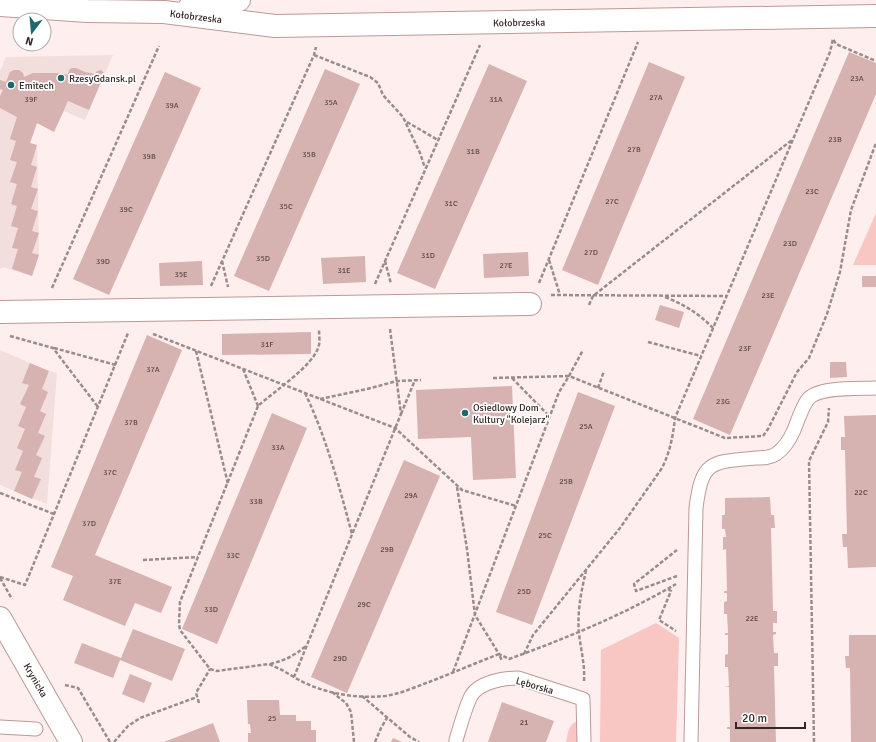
<svg xmlns="http://www.w3.org/2000/svg" width="876" height="742" font-family="Signika,sans-serif">
  <rect width="100%" height="100%" fill="#feeeed"/>
  <path fill="#f1dedd" d="M113 55 85 120 64 111 54 132 37 123 30 143 37 145 39 255 32 276 3 267 0 269V71L6 57Z
    M0 350 49 371 57 373 47 504 0 485Z"/>
  <path fill="#f8c6c3" d="M876 213V265H853Z
    M656 623 679 638 676 742H600L601 650Z
    M577 721 578 742H566C568 733 568 725 577 721Z"/>
  <path fill="#d6b2b0" d="M849 52 876 63V94L730 435 693 419Z
    M649 62 685 77 598 285 562 270Z
    M489 64 527 81 435 289 397 273Z
    M72 68H76L85 72 95 74 97 71 101 70 104 73V75L89 110 68 101 54 132 37 123 30 143 37 145 31 165 37 167 31 187 38 189 31 209 38 211 32 231 39 233 32 253 39 255 32 276 12 269 18 249 12 248 18 228 11 226 17 206 11 204 17 184 10 182 17 162 10 160 16 141 10 139 17 117 0 108V96L3 90 0 89V80L6 82 10 72 14 70H19L23 73 24 77 33 73H62L67 75 70 69Z
    M325 69 360 84 269 291 234 276Z
    M165 72 201 88 109 295 73 279Z
    M528 252 529 276 484 278 483 254Z
    M365 256 366 282 323 284 321 258Z
    M202 261 203 285 160 286 159 263Z
    M862 276H876V287H862Z
    M660 305 684 312 679 328 655 320Z
    M311 332V354L222 355V334Z
    M147 335 182 350 95 555 172 587 161 613 135 603 125 626 63 600 73 576 51 567Z
    M830 362H846L847 377 830 378Z
    M30 363 49 371 42 389 48 392 40 411 46 414 38 433 45 436 36 455 42 458 34 477 41 479 32 499 14 491 22 472 15 470 23 451 17 448 25 429 18 426 26 407 20 404 29 385 22 383Z
    M512 386 516 478 473 480 471 437 418 439 416 390Z
    M578 392 615 406 532 625 496 612Z
    M272 413 307 428 217 644 182 629Z
    M876 415V567L848 568 847 547H843L842 534H847L845 450H841V437H845L844 416Z
    M404 460 440 476 347 693 311 677Z
    M770 497 771 515H774L775 528H771L773 611H777V623H773V632H776V634L773 635 774 653H778V666H774L776 742H730V729H727V727H730L729 687H724L729 686 728 667H725V655L728 654V635H725V633H728L727 614H724V602L727 601V593H724V591H727L726 549 723 550V537H726L725 529H722V515H725V498Z
    M133 629 185 649 172 681 120 660 113 678 74 663 82 643 121 658Z
    M849 635H876V742H851L850 668H846L845 656H849Z
    M130 674 152 683 144 703 122 694Z
    M247 700H279L280 715H296V721H311V730H316V742H248V733H251L250 724H248Z
    M502 702 554 721 546 742H488Z
    M213 723 220 742H164Z
    M393 738 402 742H391Z"/>
  <g fill="none" stroke-linecap="round" stroke-linejoin="round">
    <defs>
      <path id="lane" d="M0 727 36 729
        M456 740C460 727 465 708 471 696 479 682 504 678 518 678L583 699 584 742
        M691 742 696 508C702 460 711 462 756 458 763 458 770 458 776 454 785 448 790 439 794 430 798 420 802 407 808 399 819 386 860 389 876 388"/>
      <path id="street" d="M0 312 530 304
        M0 618 71 742"/>
      <path id="secondary" d="M0 5 87 11 164 12 275 26 876 16
        M189 8 239 0"/>
    </defs>
    <use href="#lane" stroke="#bc9997" stroke-width="15"/>
    <use href="#street" stroke="#bc9997" stroke-width="24"/>
    <use href="#secondary" stroke="#bc9997" stroke-width="24"/>
    <path stroke="#9b8c8c" stroke-width="2.5" stroke-dasharray="4 2" stroke-linecap="butt" d="M314 55 370 77 378 83 383 95 403 117 420 153 425 168
      M407 122 438 140
      M549 260 560 295
      M222 261 228 287
      M385 261 391 284
      M539 283 638 42
      M375 284 480 45
      M211 286 314 55 316 47
      M52 288 159 46
      M551 295 726 296
      M665 297C685 305 698 313 713 328
      M589 305 593 296 792 140
      M390 329 401 414 294 677C320 693 355 699 385 696 400 694 415 687 429 682 452 673 476 663 499 654L502 661
      M153 334 395 428 462 490 516 506
      M10 336 53 348 98 407
      M648 342 701 356
      M54 348 116 365
      M196 351 228 484
      M243 369 258 406
      M493 378 569 376 725 438 763 436 768 429 797 372 809 358 827 314 840 272 851 210 876 143
      M512 378 549 416
      M598 388 604 371
      M305 393C327 439 339 486 352 534
      M320 399 367 389 397 381 421 380
      M401 414 415 380
      M457 487 467 549 475 615 499 654 509 659C567 638 623 615 676 584
      M0 493 54 514
      M143 560 198 557
      M677 576 636 591 634 584 677 550
      M0 577 25 585 128 333
      M0 578 12 599
      M668 589 671 591 659 620 676 631
      M524 654 533 635 620 528 662 468C670 452 673 436 675 418L830 52 833 39 836 44 876 61
      M270 664C286 660 294 656 307 645
      M453 672 559 392 569 376 583 350
      M294 677 282 670 269 664 217 671 210 669 180 630 179 624 180 602 258 406C273 392 315 365 319 345 320 340 319 334 319 329
      M584 681C585 665 581 650 579 634 577 612 581 592 586 571
      M65 685 78 688 110 742
      M332 692 346 703 351 712 354 742
      M362 696 410 737 419 742
      M199 703 196 693 210 669
      M114 742 128 726 140 718 197 697
      M375 742 381 728 387 718
      M814 742 809 461 828 422 829 408"/>
    <use href="#lane" stroke="#fff" stroke-width="13"/>
    <use href="#street" stroke="#fff" stroke-width="22"/>
    <use href="#secondary" stroke="#fff" stroke-width="22"/>
  </g>
  <g fill="#1c6969" stroke="#fff" stroke-width="1.5">
    <circle cx="61" cy="78" r="4"/>
    <circle cx="11" cy="85" r="4"/>
    <circle cx="465" cy="413" r="4"/>
  </g>
  <g text-anchor="middle" stroke-width="3.5" stroke-linejoin="round" paint-order="stroke">
    <g font-size="8" fill="#5d4a49">
      <text x="857" y="81">23A</text>
      <text x="656" y="100">27A</text>
      <text x="31" y="102">39F</text>
      <text x="496" y="102">31A</text>
      <text x="331" y="105">35A</text>
      <text x="172" y="108">39A</text>
      <text x="835" y="142">23B</text>
      <text x="634" y="152">27B</text>
      <text x="473" y="154">31B</text>
      <text x="309" y="157">35B</text>
      <text x="149" y="159">39B</text>
      <text x="812" y="194">23C</text>
      <text x="612" y="204">27C</text>
      <text x="451" y="206">31C</text>
      <text x="286" y="209">35C</text>
      <text x="126" y="212">39C</text>
      <text x="790" y="246">23D</text>
      <text x="591" y="255">27D</text>
      <text x="428" y="258">31D</text>
      <text x="263" y="261">35D</text>
      <text x="103" y="264">39D</text>
      <text x="506" y="268">27E</text>
      <text x="344" y="273">31E</text>
      <text x="181" y="277">35E</text>
      <text x="768" y="298">23E</text>
      <text x="267" y="347">31F</text>
      <text x="745" y="351">23F</text>
      <text x="153" y="372">37A</text>
      <text x="723" y="404">23G</text>
      <text x="131" y="425">37B</text>
      <text x="586" y="429">25A</text>
      <text x="278" y="450">33A</text>
      <text x="110" y="475">37C</text>
      <text x="566" y="484">25B</text>
      <text x="861" y="495">22C</text>
      <text x="411" y="498">29A</text>
      <text x="256" y="504">33B</text>
      <text x="89" y="526">37D</text>
      <text x="545" y="538">25C</text>
      <text x="387" y="552">29B</text>
      <text x="233" y="558">33C</text>
      <text x="115" y="584">37E</text>
      <text x="524" y="594">25D</text>
      <text x="364" y="607">29C</text>
      <text x="211" y="612">33D</text>
      <text x="752" y="621">22E</text>
      <text x="340" y="661">29D</text>
      <text x="272" y="721">25</text>
      <text x="524" y="725">21</text>
    </g>
    <g font-size="10" fill="#352727" stroke="#fff">
      <text transform="translate(196 16) rotate(7)" y="4">Kołobrzeska</text>
      <text transform="translate(519 22) rotate(-1)" y="4">Kołobrzeska</text>
      <text transform="translate(36 680) rotate(60)" y="4">Krynicka</text>
      <text transform="translate(535 685) rotate(16)" y="4">Lęborska</text>
    </g>
    <g font-size="10" fill="#352727" stroke="#fff" text-anchor="start">
      <text x="69" y="82">RzesyGdansk.pl</text>
      <text x="19" y="89">Emitech</text>
      <text x="473" y="411">Osiedlowy Dom<tspan x="473" dy="12">Kultury "Kolejarz"</tspan></text>
    </g>
  </g>
  <g transform="translate(32 32) rotate(196)"><circle r="19" fill="#ffffff" stroke="#aea9a9"/>
  <path d="M0-3L7 15L0 10L-7 15Z" fill="#1c6969"/>
  <text y="-6" font-size="11" font-weight="bold" text-anchor="middle" fill="#352727">N</text>
  </g>
  <path d="M736 722v6h69v-6" fill="none" stroke="#352727" stroke-width="2"/>
  <text x="742" y="722" font-size="12" fill="#352727" stroke="#ffffff" stroke-width="3" paint-order="stroke">20 m</text>
</svg>
